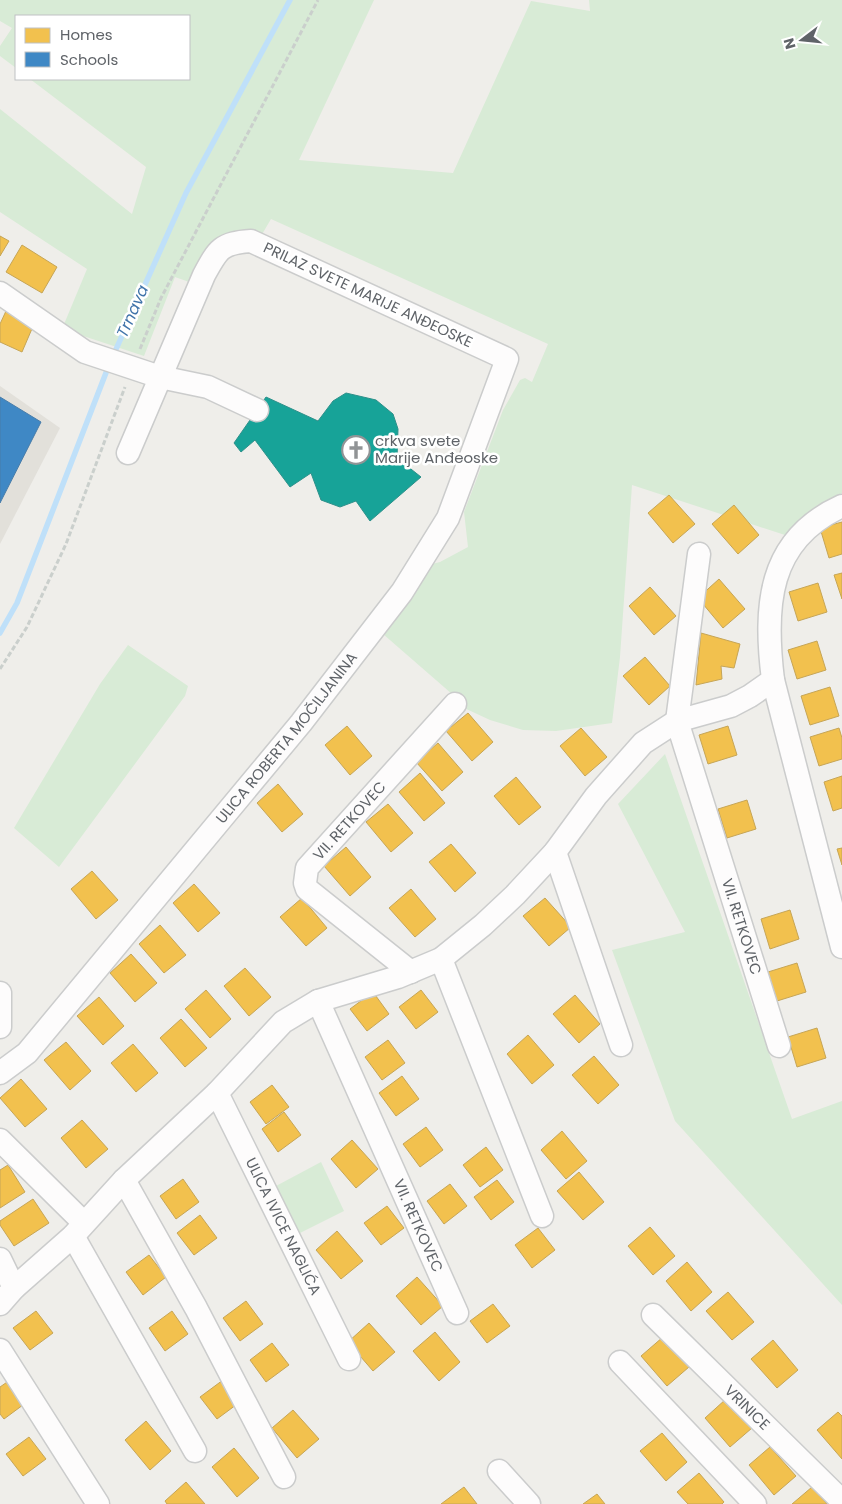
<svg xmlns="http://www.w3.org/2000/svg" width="842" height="1504" font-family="Poppins,sans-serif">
  <rect width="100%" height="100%" fill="#efeeea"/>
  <path fill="#e2e0da" d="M0 386 60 428 0 544Z"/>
  <path fill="#d8ebd6" d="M0 0H374L299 160 453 173 531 1 590 11 589 0H842V493L812 510 785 535 632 485 620 657 612 723 556 731 523 730 490 720 462 707 452 694 383 634 432 564 440 562 468 547 464 512 503 410 520 380 525 378 532 382 548 344 271 219 261 236C252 235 239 231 230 233 206 237 200 264 192 283L175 277 144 356 62 329 87 269 0 212V109L132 214 146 167 30 79H189V16H16V68L0 56V46L12 28 0 21Z
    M128 645 188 686 185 696 59 867 14 828 100 684Z
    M665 754 792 1119 842 1101V1305L675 1121 612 950 685 932 618 804Z
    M321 1162 344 1211 298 1234 276 1186Z"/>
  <path fill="#f2c14e" stroke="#c6a556" d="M0 236 9 241 0 256Z
    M22 245 57 267 42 293 6 272Z
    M6 311 34 324 22 352 0 342V324Z
    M669 495 695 524 673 543 648 513Z
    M734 505 759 535 738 554 712 524Z
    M842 522V554L829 558 820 528Z
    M842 573V599L834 575Z
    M719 579 745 609 723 628 698 598Z
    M818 583 827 612 798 621 789 592Z
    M650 587 676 616 654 635 629 606Z
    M701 633 740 644 734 668 721 666 722 679 696 685Z
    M817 641 826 670 797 679 788 650Z
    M645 657 670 686 649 705 623 676Z
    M830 687 839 716 810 725 801 696Z
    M468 713 493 742 472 761 446 731Z
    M347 726 372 756 350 775 325 745Z
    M728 726 737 755 708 764 699 735Z
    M581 728 607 757 585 776 560 746Z
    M839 728 842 738V759L819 766 810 737Z
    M438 743 463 772 442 791 416 762Z
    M420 773 445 803 424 821 399 792Z
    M842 776V808L833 811 824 782Z
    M516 777 541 807 519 825 494 796Z
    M278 784 303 814 282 832 257 803Z
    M747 800 756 829 727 838 718 809Z
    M388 804 413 833 391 852 366 822Z
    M451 844 476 873 455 892 429 862Z
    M346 847 371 877 350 896 324 866Z
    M842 848V865L837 849Z
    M92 871 118 900 96 919 71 889Z
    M194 884 220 913 198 932 173 903Z
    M411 889 436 919 415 937 389 908Z
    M302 898 327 928 306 946 280 917Z
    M545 898 571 927 549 946 523 916Z
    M790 910 799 939 770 949 761 919Z
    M160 925 186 955 164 973 139 944Z
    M131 954 157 983 135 1002 110 973Z
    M797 963 806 992 777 1001 768 972Z
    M245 968 271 997 249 1016 224 986Z
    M206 990 231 1019 210 1038 185 1009Z
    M421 990 438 1012 416 1029 399 1007Z
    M373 992 389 1014 367 1031 350 1009Z
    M575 995 600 1024 579 1043 553 1014Z
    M99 997 124 1026 103 1045 77 1016Z
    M181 1019 207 1048 185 1067 160 1038Z
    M817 1028 826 1058 797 1067 788 1037Z
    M528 1035 554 1065 532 1084 507 1054Z
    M388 1040 405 1063 382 1080 365 1057Z
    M66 1042 91 1071 70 1090 44 1060Z
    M133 1044 158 1073 136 1092 111 1063Z
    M594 1056 619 1085 598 1104 572 1075Z
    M402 1076 419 1099 396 1116 379 1093Z
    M21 1079 47 1109 25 1127 0 1098Z
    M272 1085 289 1107 266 1124 250 1102Z
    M284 1112 301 1135 278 1152 262 1129Z
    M82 1120 108 1149 86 1168 61 1138Z
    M426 1127 443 1150 420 1167 403 1144Z
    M562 1131 587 1161 566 1179 541 1150Z
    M352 1140 378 1169 356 1188 331 1159Z
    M486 1147 503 1170 480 1187 463 1165Z
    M8 1165 25 1192 0 1208V1170Z
    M579 1172 604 1202 583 1220 557 1191Z
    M183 1179 199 1202 176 1219 160 1196Z
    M497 1180 514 1202 491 1220 474 1197Z
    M450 1184 467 1206 444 1224 427 1201Z
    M33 1199 49 1223 14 1246 0 1225V1221Z
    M387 1206 404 1228 381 1245 364 1223Z
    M200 1215 217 1238 194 1255 177 1233Z
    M650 1227 675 1256 653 1275 628 1246Z
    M538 1228 555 1250 532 1268 515 1245Z
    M337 1231 363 1261 341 1279 316 1250Z
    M149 1255 166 1277 143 1295 126 1272Z
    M687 1262 712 1292 691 1311 666 1281Z
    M417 1277 443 1306 421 1325 396 1296Z
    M728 1292 754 1322 732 1340 706 1311Z
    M246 1301 263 1324 240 1341 223 1318Z
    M493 1304 510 1326 487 1343 470 1321Z
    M36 1311 53 1333 30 1350 13 1328Z
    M172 1311 188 1334 165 1351 149 1328Z
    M369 1323 395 1352 373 1371 348 1342Z
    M435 1332 460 1362 439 1381 413 1351Z
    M663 1337 689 1367 667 1386 641 1356Z
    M773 1340 798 1370 777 1388 751 1359Z
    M272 1343 289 1365 266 1382 250 1360Z
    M10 1380 27 1402 4 1419 0 1414V1387Z
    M223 1380 240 1402 217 1419 200 1397Z
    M726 1399 752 1428 730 1447 705 1418Z
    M293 1410 319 1439 297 1458 272 1428Z
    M838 1412 842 1416V1459L817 1430Z
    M146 1421 171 1451 150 1470 125 1440Z
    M662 1433 687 1462 666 1481 640 1451Z
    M29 1437 46 1459 23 1476 6 1454Z
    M770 1447 796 1476 774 1495 749 1465Z
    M234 1448 259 1478 237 1497 212 1467Z
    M699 1473 724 1502 722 1504H688L677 1492Z
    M186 1482 205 1504H167L165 1501Z
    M464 1487 477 1504H441Z
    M812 1487 827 1504H792Z
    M597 1494 605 1504H583Z"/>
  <path fill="#3f88c5" stroke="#497da9" d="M0 397 41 422 0 503Z"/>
  <path fill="#17a398" stroke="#2d908a" d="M346 393 376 400 393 414 398 429 397 458 421 477 370 521 356 501 340 507 321 500 311 473 290 487 255 440 241 452 234 443 266 397 318 421 333 401Z"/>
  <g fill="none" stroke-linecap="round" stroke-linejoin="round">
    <path stroke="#bfe0f9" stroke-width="5.5" d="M113 356 186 193 290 0
      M0 633 17 603 109 365"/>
    <defs>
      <g id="minor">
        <path d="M0 293 85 352 160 377 208 387 257 410"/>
        <path id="s1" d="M699 554 677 721 779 1046"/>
        <path d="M773 680 842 947"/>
        <path d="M555 852 621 1045"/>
        <path d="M441 959 542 1216"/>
        <path id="s2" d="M411 972 307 889 305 883 307 868 455 704"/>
        <path d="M0 993V1027"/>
        <path id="s3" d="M318 1001 457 1313"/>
        <path id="s4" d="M0 1073 27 1053 301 723 402 592 448 518 507 359 251 241C221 243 218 249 204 275L128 453"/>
        <path id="s5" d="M217 1093 349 1359"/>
        <path d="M0 1140 83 1222"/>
        <path d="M124 1180 196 1308 284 1477"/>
        <path d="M73 1236 195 1451"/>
        <path d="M0 1259 14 1288"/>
        <path d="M0 1304 14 1288 73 1236 124 1180 217 1093 283 1022 318 1001 398 977 441 959 483 925 515 895 555 852 596 796 643 743 677 721 731 706 750 696 773 680C764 607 767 540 842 506"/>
        <path id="s6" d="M653 1315 842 1501"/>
        <path d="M0 1350 98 1504"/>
        <path d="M620 1362 755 1504"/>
        <path d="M499 1471 529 1504"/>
      </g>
    </defs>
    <use href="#minor" stroke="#cbcccc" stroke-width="25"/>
    <path stroke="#cacfcc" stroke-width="3" stroke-dasharray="5 2.5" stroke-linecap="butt" d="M140 349 161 298 318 0
      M0 669 27 627 66 544 125 387"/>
    <use href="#minor" stroke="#fdfcfc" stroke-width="22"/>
  </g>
  <defs>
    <symbol id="church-ring" viewBox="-11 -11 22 22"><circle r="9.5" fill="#fff" stroke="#919496" stroke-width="1.5"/><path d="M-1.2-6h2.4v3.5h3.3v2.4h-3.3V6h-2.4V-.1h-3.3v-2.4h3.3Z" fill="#919496"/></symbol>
  </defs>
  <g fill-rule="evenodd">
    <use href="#church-ring" x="340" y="434" width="32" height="32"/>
  </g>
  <g text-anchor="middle" stroke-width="5" stroke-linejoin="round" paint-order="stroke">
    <g font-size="15" fill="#5f6368" stroke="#fff">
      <text transform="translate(368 295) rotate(25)" y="5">PRILAZ SVETE MARIJE ANĐEOSKE</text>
      <text dy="5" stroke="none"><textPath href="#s4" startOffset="442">ULICA ROBERTA MOČILJANINA</textPath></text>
      <text dy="5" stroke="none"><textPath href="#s2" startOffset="218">VII. RETKOVEC</textPath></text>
      <text dy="5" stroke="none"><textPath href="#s1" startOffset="384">VII. RETKOVEC</textPath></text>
      <text dy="5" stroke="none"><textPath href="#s3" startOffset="246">VII. RETKOVEC</textPath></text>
      <text dy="5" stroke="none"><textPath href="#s5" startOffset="149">ULICA IVICE NAGLIĆA</textPath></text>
      <text dy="5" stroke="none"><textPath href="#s6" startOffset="132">VRINICE</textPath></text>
    </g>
    <g font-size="15" fill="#5f6368" stroke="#fff" text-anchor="start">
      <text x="375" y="446">crkva svete<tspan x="375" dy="17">Marije Anđeoske</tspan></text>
    </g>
    <g font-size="16" font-style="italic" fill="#4174aa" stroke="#fff">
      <text transform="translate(132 311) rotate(-66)" y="6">Trnava</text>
    </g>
  </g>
  <rect x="15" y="15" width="175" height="65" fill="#ffffff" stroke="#bfc1c3"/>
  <rect x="25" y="28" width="25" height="15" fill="#f2c14e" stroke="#bfc1c3"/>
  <text x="60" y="40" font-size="15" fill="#5f6368">Homes</text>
  <rect x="25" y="52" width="25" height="15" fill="#3f88c5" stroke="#bfc1c3"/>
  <text x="60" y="65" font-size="15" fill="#5f6368">Schools</text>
  <g transform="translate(802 40) rotate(254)" stroke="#ffffff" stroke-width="4" paint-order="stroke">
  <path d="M0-4L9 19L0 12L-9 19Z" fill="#5f6368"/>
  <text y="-8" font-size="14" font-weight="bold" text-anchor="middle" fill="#5f6368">N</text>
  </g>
</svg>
